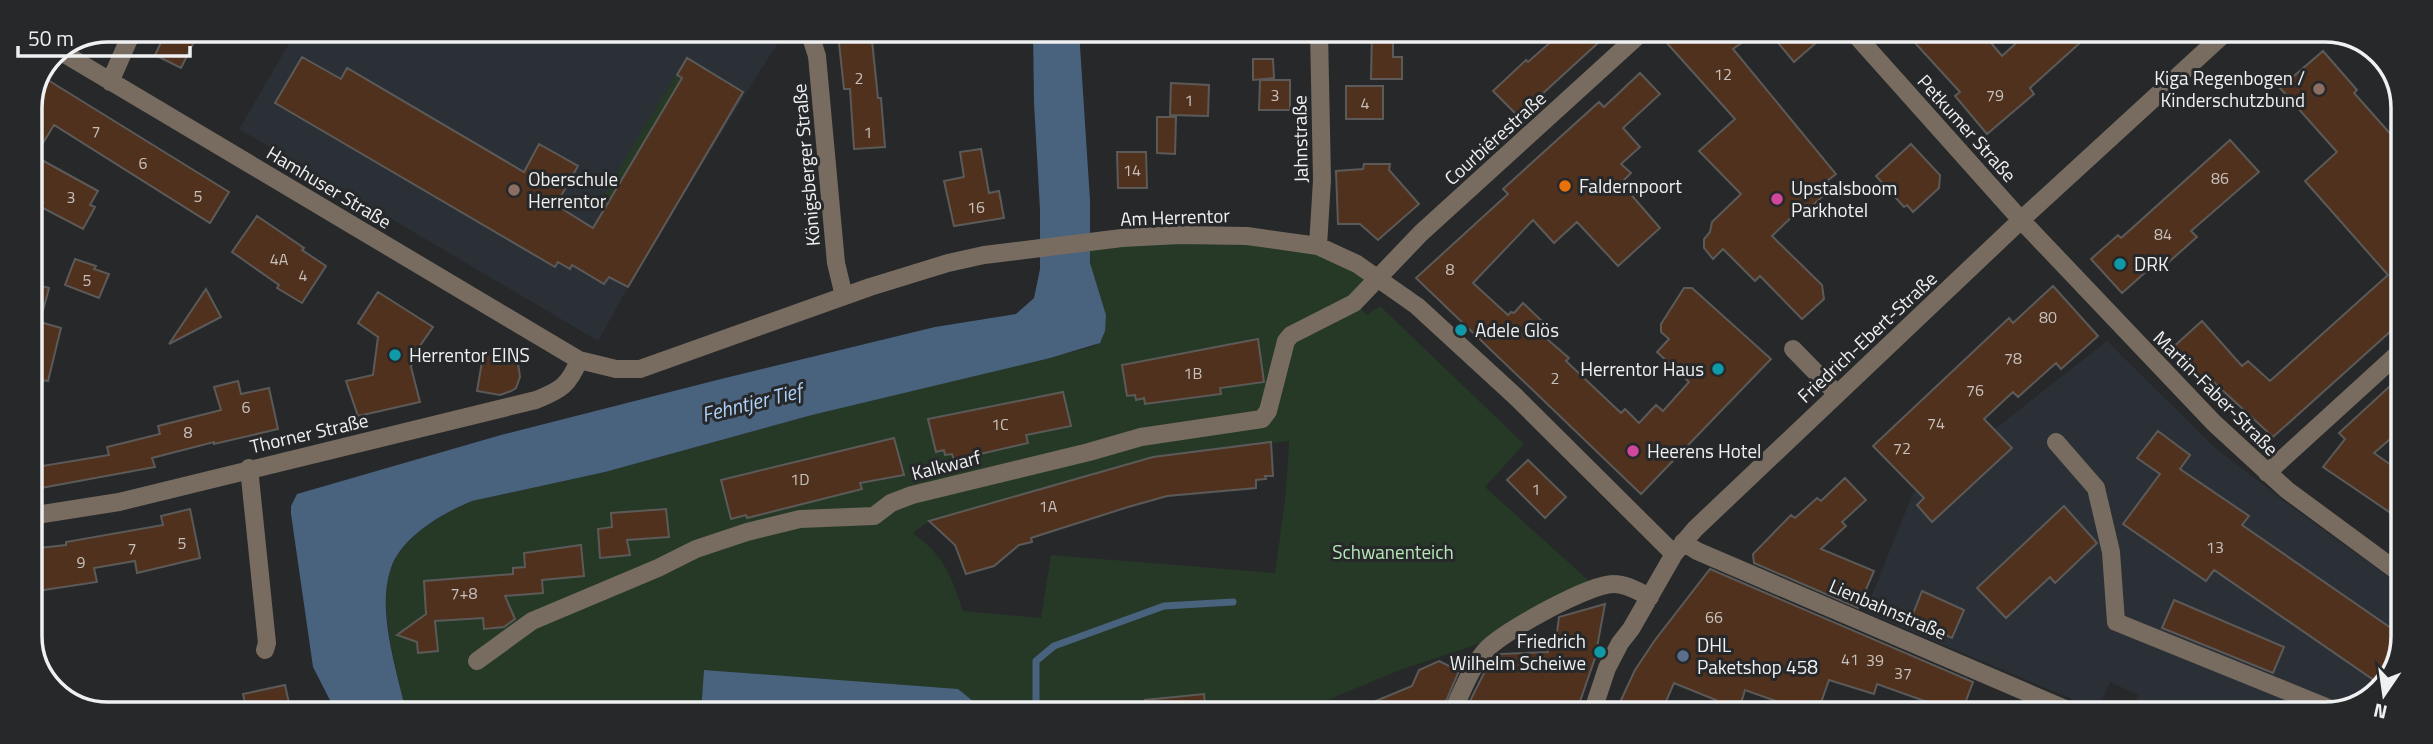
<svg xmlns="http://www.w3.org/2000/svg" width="2433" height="744" font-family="'Titillium Web',sans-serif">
  <rect width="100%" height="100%" fill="#26282a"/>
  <path fill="#2b3037" d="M297 30 786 31 749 88 628 287 598 341 239 129Z
    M2107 341 2214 447 2292 507 2401 586 2400 657 2373 698 2325 714H2130L2138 695 2110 682 2098 710 1865 612 1913 493Z"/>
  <path fill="#253926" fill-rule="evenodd" d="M676 75 681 78 609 201 602 198Z
    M1089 242H1283L1377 276 1355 303 1367 315 1380 306 1524 444 1485 487 1597 588 1502 636 1400 670 1296 713 406 712C398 674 376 604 391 568 403 536 442 513 472 501L605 472 812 415 1095 346 1106 315 1091 269ZM1289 441 1286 492 1275 573 1051 555 1041 618 963 611C951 575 944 556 913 533L929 521 1153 457Z"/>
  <path fill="#49627e" d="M1033 31H1079L1090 200V263L1106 315 1105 331 1100 343 1050 358 812 415 605 472 472 501C443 513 402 536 391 568 376 609 397 671 406 712H336L313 667 291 514V506L297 494 501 435 721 379 935 327 1016 314 1034 298 1040 269V210L1034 103Z
    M704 670 958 689 974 702 973 713 701 712Z"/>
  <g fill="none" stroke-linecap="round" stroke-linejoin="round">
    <path stroke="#49627e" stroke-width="7" d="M1036 713V661L1054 646 1164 606 1233 602"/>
  </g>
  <path fill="#4f311e" stroke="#5c5a58" stroke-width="2" d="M167 30H200L181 68 155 55Z
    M871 31 878 98H881L885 147 854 149 850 89H844L838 34Z
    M1372 31H1393V57H1402V79H1371Z
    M1562 32H1610L1518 116 1493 91 1526 60 1528 62Z
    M1678 32H1757L1733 49 1836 174 1827 181 1833 187 1804 213 1800 209 1772 236 1822 285 1824 299 1802 319 1760 276 1755 281 1723 249 1713 259 1704 248V239L1710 232 1712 222 1741 194 1699 151 1735 119 1666 42Z
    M1769 32H1809L1817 42 1794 62Z
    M1905 32H1982L2002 56 2028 32H2092L2030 88 2034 94 1987 134 1955 96 1960 92Z
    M2323 51 2357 90 2354 93 2403 148 2402 321 2273 437 2207 376 2201 382 2171 349 2202 321 2242 366 2248 361 2270 381 2388 275 2305 181 2337 152 2280 88Z
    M302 57 341 79 347 68 524 172 539 144 578 166 556 205 593 228 682 78 677 75 687 58 743 92 628 287 609 277 604 284 572 265 570 269 558 262 555 267 275 103Z
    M1253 59H1273L1274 78 1253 80Z
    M1640 73 1660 94 1623 128 1640 147 1621 164 1631 173 1621 183 1660 228 1618 266 1577 222 1554 243 1533 220 1473 283 1508 315 1511 312 1514 313 1523 303 1545 324 1539 332 1569 358 1566 361 1621 413 1625 409 1639 423 1656 405 1663 411 1689 382 1657 352 1669 339 1661 332V324L1684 288H1692L1771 359 1641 494 1416 278 1508 194 1503 189 1599 102 1604 107Z
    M43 77 229 192 210 223 54 125 43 143 30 136V108Z
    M1260 80H1290V110H1259Z
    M1171 83 1209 85 1208 116 1170 115Z
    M1346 86H1383V119H1346Z
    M1157 117H1176L1175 154 1157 153Z
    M2230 140 2259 172 2191 231 2197 237 2162 268 2157 262 2122 293 2091 259 2118 235 2121 238Z
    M1911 144 1940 175 1939 188 1913 212 1907 205 1904 207 1876 176Z
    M981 149 989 193 999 191 1004 218 954 226 944 181 964 177 960 152Z
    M1117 152H1146L1147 188H1118Z
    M40 159 98 191 90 205 95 207 83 229 41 207 43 202 30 195V180Z
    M1364 164H1390L1389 170 1419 204 1378 240 1360 224H1338L1336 171 1363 169Z
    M257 216 304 248 302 250 326 266 302 303 277 288 279 285 232 252Z
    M75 259 96 266 94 269 109 274 99 298 65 285Z
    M30 283 49 288 40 322 61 328 48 381 30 378Z
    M2053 286 2098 336 2061 369 2056 363 2018 397 2013 392 1984 419 2012 448 1932 522 1917 505 1924 498 1873 446 2009 318 2013 323Z
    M206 289 221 317 169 344Z
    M378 292 433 327 415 353 411 367 420 402 358 416 346 381 373 375 378 337 358 323Z
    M1258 339 1264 382 1220 388 1221 394 1145 404 1144 398 1136 400 1135 395 1127 396 1122 365Z
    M484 350 507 354 518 363 520 377 516 388 511 391 500 395 477 391Z
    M2402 375V429L2374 453 2401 472V520L2323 467 2345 439 2339 433Z
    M238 381 241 394 269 388 278 429 214 444V442L152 458 155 467 30 490V468L109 455 107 447 160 434 158 426 221 410 214 387Z
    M1063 392 1071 426 1026 435 1028 443 954 460 952 454 945 455 944 450 936 452 928 419Z
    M2158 431 2190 455 2180 469 2249 516 2242 525 2401 635 2400 657 2381 685 2214 570 2206 581 2123 524 2160 474 2137 458Z
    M894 438 904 475 860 483 862 489 747 518 746 515 731 519 721 480Z
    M1271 442 1273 476H1265L1266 479 1256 480V488L1167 496 1128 507 1031 538 1032 542 1019 545 994 566 966 574 955 545 929 521 1153 457Z
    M1528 460 1566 497 1545 518 1507 480Z
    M1845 478 1866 500 1842 522 1846 526 1821 549 1874 571 1858 608 1754 563 1753 554 1791 515 1795 518 1817 498 1821 501Z
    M2064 506 2097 543 2055 583 2050 577 2006 618 1977 588Z
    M190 509 200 558 137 573 135 561 94 568 97 582 30 592V549L66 545V542L163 525 161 516Z
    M666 509 669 537 627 540 630 555 600 558 598 529 612 527 611 513Z
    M581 545 584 576 542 580 543 593 505 596 515 619 504 627 484 629 483 618 435 621 438 651 418 653 417 642 397 635 426 614 424 581 513 574V568L525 567 524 553Z
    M1710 569 1973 682 1961 714 1877 684 1874 694 1829 680 1817 714H1797L1798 709 1745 690 1738 713 1714 706 1716 700 1674 683 1661 713H1615L1635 670 1655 640Z
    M1922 591 1964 610 1952 638 1911 619Z
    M2174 600 2284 647 2273 673 2162 628Z
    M1605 604 1595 658 1576 713H1464L1485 671 1499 654 1548 652 1547 643 1556 641 1559 617Z
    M1439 661 1459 671 1441 713H1347L1412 686 1419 670Z
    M285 685 291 712H247L243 694Z
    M1204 694 1206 713H1145V700Z"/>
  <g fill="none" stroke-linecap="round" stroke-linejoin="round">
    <path stroke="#776c5f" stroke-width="18" d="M809 31 817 56 836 263 844 296
      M1853 32 2021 220 2214 423 2287 490 2401 574
      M58 50 579 360 616 369H640L870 287 948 263 984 255 1122 238 1180 235 1247 236 1318 246 1357 264 1417 306 1515 396 1674 554
      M110 82 133 30
      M1318 246 1322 180 1319 31
      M1793 349 1837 394
      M2056 442 2096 488 2111 552 2116 622 2336 711
      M249 468 267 643 265 650
      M2267 473 2402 350
      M30 516 119 502 536 400C561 390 569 385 579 360
      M1683 542 1697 551 2077 714
      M477 661 532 621 658 568 696 549 747 532 800 519 874 516 891 503 912 495 1089 452 1141 437 1262 419 1268 411 1286 341 1291 335 1354 303 1421 233 1642 32
      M1452 713C1462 692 1470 669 1485 651 1501 632 1591 583 1614 584 1627 584 1639 592 1650 597
      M1592 713 1607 668 1620 643 1631 629 1674 554 1695 529 2021 220 2226 32"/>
  </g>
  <g fill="#8d6e63" stroke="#26282a" stroke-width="2.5">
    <circle cx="2319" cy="89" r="7"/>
    <circle cx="514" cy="190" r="7"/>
  </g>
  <circle fill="#e8710a" stroke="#26282a" stroke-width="2.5" cx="1565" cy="186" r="7"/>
  <g fill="#d1479c" stroke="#26282a" stroke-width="2.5">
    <circle cx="1777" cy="199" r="7"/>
    <circle cx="1633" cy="451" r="7"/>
  </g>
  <g fill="#0f9aa8" stroke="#26282a" stroke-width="2.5">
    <circle cx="2120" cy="264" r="7"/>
    <circle cx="1461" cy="330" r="7"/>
    <circle cx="395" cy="355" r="7"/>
    <circle cx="1718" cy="369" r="7"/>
    <circle cx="1600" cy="652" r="7"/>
  </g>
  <circle fill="#5c6f8a" stroke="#26282a" stroke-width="2.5" cx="1683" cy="656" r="7"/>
  <g text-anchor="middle" stroke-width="6" stroke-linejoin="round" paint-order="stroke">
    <g font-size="16" fill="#c7c0bc">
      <text x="1723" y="80">12</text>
      <text x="859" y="84">2</text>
      <text x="1275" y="101">3</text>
      <text x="1995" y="101">79</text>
      <text x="1189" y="106">1</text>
      <text x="1365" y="109">4</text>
      <text x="96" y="137">7</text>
      <text x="868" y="138">1</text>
      <text x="143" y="169">6</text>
      <text x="1132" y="176">14</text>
      <text x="2220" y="184">86</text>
      <text x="198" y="202">5</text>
      <text x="71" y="203">3</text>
      <text x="976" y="213">16</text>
      <text x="2163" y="240">84</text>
      <text x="279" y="265">4A</text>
      <text x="1450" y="275">8</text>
      <text x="303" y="281">4</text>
      <text x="87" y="286">5</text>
      <text x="2048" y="323">80</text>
      <text x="2013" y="364">78</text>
      <text x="1193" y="379">1B</text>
      <text x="1555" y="384">2</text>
      <text x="1975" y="396">76</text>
      <text x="246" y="413">6</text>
      <text x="1936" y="429">74</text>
      <text x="1000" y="430">1C</text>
      <text x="188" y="438">8</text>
      <text x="1902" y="454">72</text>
      <text x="800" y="485">1D</text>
      <text x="1536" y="495">1</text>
      <text x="1048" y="512">1A</text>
      <text x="182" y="549">5</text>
      <text x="2215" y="553">13</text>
      <text x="132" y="554">7</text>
      <text x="81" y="568">9</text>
      <text x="464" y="599">7+8</text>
      <text x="1714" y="623">66</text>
      <text x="1850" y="665">41</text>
      <text x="1875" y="666">39</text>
      <text x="1903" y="679">37</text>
    </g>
    <g font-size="19" fill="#eff0f1" stroke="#26282a" text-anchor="start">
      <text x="2305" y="85" text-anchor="end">Kiga Regenbogen /<tspan x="2305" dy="22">Kinderschutzbund</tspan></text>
      <text x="528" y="186">Oberschule<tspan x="528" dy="22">Herrentor</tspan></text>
      <text x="1579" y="193">Faldernpoort</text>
      <text x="1791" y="195">Upstalsboom<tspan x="1791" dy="22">Parkhotel</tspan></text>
      <text x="2134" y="271">DRK</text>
      <text x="1475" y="337">Adele Glös</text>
      <text x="409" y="362">Herrentor EINS</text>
      <text x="1704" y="376" text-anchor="end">Herrentor Haus</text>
      <text x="1647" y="458">Heerens Hotel</text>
      <text x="1586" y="648" text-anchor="end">Friedrich<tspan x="1586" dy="22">Wilhelm Scheiwe</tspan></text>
      <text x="1697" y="652">DHL<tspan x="1697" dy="22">Paketshop 458</tspan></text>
    </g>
    <g font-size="19" fill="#eff0f1" stroke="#26282a">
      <text transform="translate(1967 128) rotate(48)" y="7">Petkumer Straße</text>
      <text transform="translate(1495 138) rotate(-42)" y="7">Courbiérestraße</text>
      <text transform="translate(1300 139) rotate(-91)" y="7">Jahnstraße</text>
      <text transform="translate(806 165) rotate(-95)" y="7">Königsberger Straße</text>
      <text transform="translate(329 187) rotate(31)" y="7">Hamhuser Straße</text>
      <text transform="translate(1175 217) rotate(-2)" y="7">Am Herrentor</text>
      <text transform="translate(1867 337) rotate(-43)" y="7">Friedrich-Ebert-Straße</text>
      <text transform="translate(2216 393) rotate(45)" y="7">Martin-Faber-Straße</text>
      <text transform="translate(309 433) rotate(-13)" y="7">Thorner Straße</text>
      <text transform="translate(946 465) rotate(-14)" y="7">Kalkwarf</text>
      <text transform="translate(1888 609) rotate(23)" y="7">Lienbahnstraße</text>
    </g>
    <g font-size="19" fill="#b5e7b6" stroke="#26282a">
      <text x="1393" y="559">Schwanenteich</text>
    </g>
    <g font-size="21" font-style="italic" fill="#aed0f8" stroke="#26282a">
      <text transform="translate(752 403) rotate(-14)" y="7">Fehntjer Tief</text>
    </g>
  </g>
  <path d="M0 0H2433V744H0ZM108 42H2325A66 66 0 0 1 2391 108V636A66 66 0 0 1 2325 702H108A66 66 0 0 1 42 636V108A66 66 0 0 1 108 42Z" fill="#26282a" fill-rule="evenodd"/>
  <path fill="none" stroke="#eff0f1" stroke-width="3.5" d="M108 42H2325A66 66 0 0 1 2391 108V636A66 66 0 0 1 2325 702H108A66 66 0 0 1 42 636V108A66 66 0 0 1 108 42Z"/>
  <g transform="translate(2384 695) rotate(193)" stroke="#26282a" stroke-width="5" paint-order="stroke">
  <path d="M0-5L12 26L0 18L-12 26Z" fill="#eff0f1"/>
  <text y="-10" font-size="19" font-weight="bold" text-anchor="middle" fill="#eff0f1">N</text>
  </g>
  <path d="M18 46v10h172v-10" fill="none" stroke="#eff0f1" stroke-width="3.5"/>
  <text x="28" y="46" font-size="21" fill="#eff0f1" stroke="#26282a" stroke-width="5" paint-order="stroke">50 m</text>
</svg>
